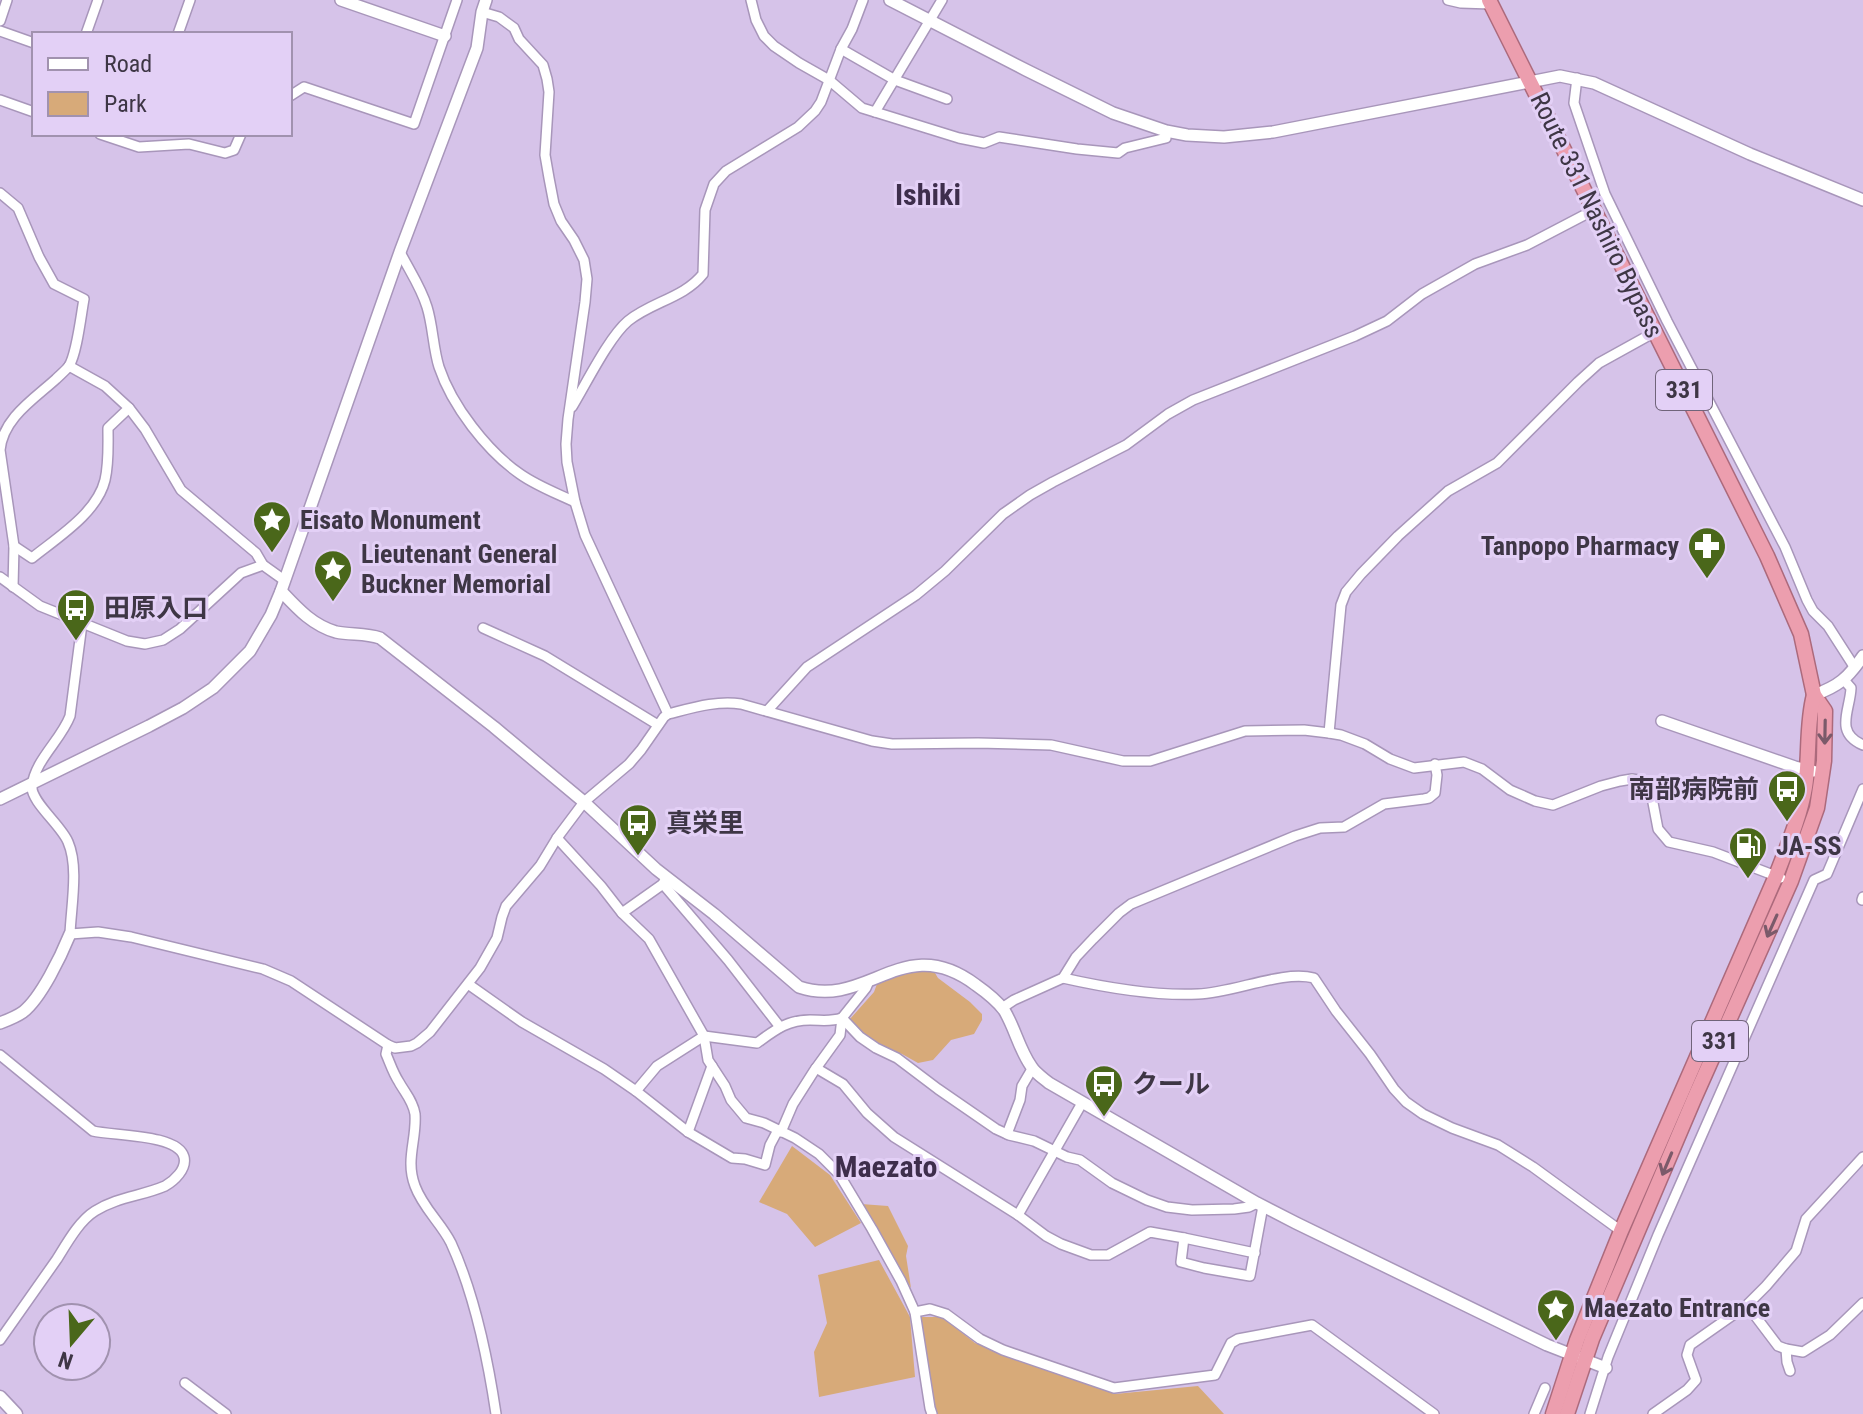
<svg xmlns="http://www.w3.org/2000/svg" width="1863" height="1414" font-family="'Roboto Condensed','Noto Sans JP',sans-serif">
<rect width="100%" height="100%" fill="#d6c3e9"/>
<g fill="#d7aa79">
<polygon points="928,969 935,973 938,978 970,1002 982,1014 982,1020 974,1034 951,1040 933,1060 918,1063 902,1054 878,1046 851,1024 850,1019 874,992 877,984 884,979"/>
<polygon points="792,1146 830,1175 861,1223 815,1247 787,1214 759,1202"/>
<polygon points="861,1204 888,1206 908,1246 906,1256 911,1288"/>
<polygon points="879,1260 910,1317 915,1377 819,1397 814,1352 827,1323 818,1275"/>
<polygon points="920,1317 942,1317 975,1343 1115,1394 1198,1386 1224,1414 935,1414"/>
</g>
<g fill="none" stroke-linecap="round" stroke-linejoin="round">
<g stroke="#a896ba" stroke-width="12">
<g id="minor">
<polyline points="751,0 756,20 764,36 774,46 799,63 829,80 862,108 875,112 959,138 984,143 999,137 1077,149 1118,153 1125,148 1166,138 1166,131"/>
<polyline points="1448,0 1461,3 1491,4"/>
<polyline points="482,12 499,17 514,28 519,39 543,65 547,79 549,92 545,155 549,178 554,204 561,221 574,240 584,260 587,279 585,302 568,419 566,444 567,462 575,502 585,535 668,714"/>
<polyline points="0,21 7,0"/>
<polyline points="0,31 34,43"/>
<polyline points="86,34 98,0"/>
<polyline points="178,34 190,0"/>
<polyline points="841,49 895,80 947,99"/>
<polyline points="1577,78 1574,103 1605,194 1667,321 1785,547 1807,600 1813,611 1828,626 1855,668"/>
<polyline points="290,96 304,87 414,124 457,0"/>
<polyline points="0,100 34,112"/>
<polyline points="875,112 942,0"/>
<polyline points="100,134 139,147 189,144 225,153 234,150 241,134"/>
<path d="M 0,193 L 18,208 L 39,257 L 54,284 L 84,299 C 81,315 77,353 69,366 C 66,370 60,375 56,379 C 34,399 3,418 0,450 L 14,546 L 13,587"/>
<path d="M 400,252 C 409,270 421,287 427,307 C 433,326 433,348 439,367 C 452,406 487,451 520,474 C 537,486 556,493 575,502"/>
<polyline points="69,366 105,386 129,408 145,429 181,490 256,553 263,565 284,580"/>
<path d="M 572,407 C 586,384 609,337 628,321 C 651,302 684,298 703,274 L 705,210 L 714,184 L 726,171 L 798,127 L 815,111 L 821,102 L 841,49 L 852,29 L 863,0"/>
<path d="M 14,546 L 32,558 C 58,537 97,513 105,480 C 109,463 108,446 108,428 L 129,408"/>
<polyline points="0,577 40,606 127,641 145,644 163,640 180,629 241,573 263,565"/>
<path d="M 82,624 L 70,716 C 61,740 35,760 32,786 C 30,801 62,826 68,842 C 79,867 71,907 70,934 L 98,932 L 131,937 L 263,969 L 291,981 L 388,1045 L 395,1048 L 411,1046 L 417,1043 L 430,1032 L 480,968 L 497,938 L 502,917 L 506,906 L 540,866 L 557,838 L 584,802 L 629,764 L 641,750 L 664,717 L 668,714 C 692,708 717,700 741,704 L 872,741 L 892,744 L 978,743 L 1051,745 L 1123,761 L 1150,761 L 1245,731 L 1304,730 L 1329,733 L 1341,735 L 1365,744 L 1390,759 L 1414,768 L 1464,762 L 1482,769 L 1510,790 L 1535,801 L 1553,805 L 1601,786 L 1620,781 L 1632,779 L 1644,781 L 1650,787 L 1658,829 L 1669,842 L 1713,852 L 1781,878"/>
<polyline points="483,628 545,656 658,725"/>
<path d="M 1844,680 L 1851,688 C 1850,711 1834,732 1863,745"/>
<polyline points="767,711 807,667 916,595 945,571 1003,514 1030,495 1053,482 1126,445 1168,414 1193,400 1355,336 1387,321 1422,294 1475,264 1527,245 1594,210"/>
<polyline points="1329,733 1341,605 1346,592 1361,574 1398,536 1448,491 1497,463 1578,382 1599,363 1655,332"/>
<polyline points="557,838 601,886 622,913 649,939 704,1036 708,1060 725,1086 731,1100 746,1118 764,1123 795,1138 819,1154 839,1174 872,1229 901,1281 915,1312 930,1408 932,1414"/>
<polyline points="666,877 663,884 728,960 780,1027"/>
<polyline points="1862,900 1863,897"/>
<polyline points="622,913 663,884"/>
<path d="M 1063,978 C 1103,987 1157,996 1198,994 C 1234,993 1282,970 1314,978 L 1336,1011 L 1370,1054 L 1394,1089 L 1406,1102 L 1423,1114 L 1452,1128 L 1498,1145 L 1533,1167 L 1621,1231"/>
<polyline points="468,984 522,1022 604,1069 636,1091 688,1132 732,1158 745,1159 765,1165 770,1145 778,1130"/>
<polyline points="1002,1008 1014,1000 1063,978 1076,957 1093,939 1119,913 1131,904 1295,836 1320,828 1344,827 1384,804 1424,799 1429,798 1435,793 1437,775 1435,764"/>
<polyline points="842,1018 860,1037 876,1048 897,1058 938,1089 996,1129 1009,1135 1034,1141 1067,1157 1080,1160 1112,1183 1147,1200 1167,1207 1192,1210 1234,1209 1249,1207 1257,1203"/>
<path d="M 388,1045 L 386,1054 C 390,1063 393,1073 399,1082 C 405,1093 413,1101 415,1114 C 417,1139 405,1160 415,1186 C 423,1208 441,1223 451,1243 C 474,1293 488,1360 496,1414"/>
<path d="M 0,1055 L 93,1131 C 114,1136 178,1134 184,1157 C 187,1169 174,1181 165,1186 C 142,1196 117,1197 95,1211 C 79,1221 67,1243 57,1259 C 38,1286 19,1313 0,1340"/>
<polyline points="816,1068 843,1084 867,1113 894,1137 1018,1215 1046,1236 1061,1244 1091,1255 1108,1255 1150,1232 1184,1238 1255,1253"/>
<path d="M 636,1091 L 657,1066 L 704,1036 L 757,1043 C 775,1030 787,1020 810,1020 C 822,1020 830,1022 842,1018"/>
<polyline points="688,1132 712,1066"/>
<polyline points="781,1132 793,1104 814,1071 840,1035 842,1018 866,988 869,981"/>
<polyline points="1007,1134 1020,1100 1022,1086 1032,1069"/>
<polyline points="1018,1215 1082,1103"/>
<polyline points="1184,1238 1181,1262 1204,1268 1250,1276 1263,1206"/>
<polyline points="1747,1305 1778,1346 1786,1349 1803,1352 1830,1335 1863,1303"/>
<polyline points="915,1312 930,1309 946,1314 980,1339 1003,1350 1114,1388 1215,1375 1231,1343 1238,1339 1312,1325 1434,1414"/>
<polyline points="1786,1349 1787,1362 1790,1371"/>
<polyline points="185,1383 226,1414"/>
<polyline points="1534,1414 1545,1388"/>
<polyline points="1590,1414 1608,1357 1658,1235 1814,880 1827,874 1863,789"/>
<polyline points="1653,1414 1687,1390 1696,1380 1687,1355 1690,1345 1747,1305 1766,1286 1796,1251 1806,1219 1863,1157"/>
</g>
</g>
<g stroke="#a896ba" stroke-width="14">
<g id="tertiary">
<polyline points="341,0 445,36"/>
<polyline points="890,0 1026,70 1113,113 1166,131 1187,135 1224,137 1273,132 1560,76 1594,83 1750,154 1863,200"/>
<path d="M 281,591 C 297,608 312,625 336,632 C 351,635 366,633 380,638 L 494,727 L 584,802 L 656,869 L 714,914 L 799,987 C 868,1010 903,930 976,985 C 986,992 997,1001 1004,1010 C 1015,1028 1019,1049 1031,1066 C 1035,1073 1043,1078 1049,1083 L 1257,1203 L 1296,1223 L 1547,1345 L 1606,1368"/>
<path d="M 1814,695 C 1839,686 1848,678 1863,656"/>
<polyline points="1662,721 1795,767 1813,771"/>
<polyline points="0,799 149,726 183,708 213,688 250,651 271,615 281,591 400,252 477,48 482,12 486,0"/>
<path d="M 0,1023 C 8,1020 16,1017 23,1012 C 41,998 61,956 70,934"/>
</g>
</g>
<g stroke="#a896ba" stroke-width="15">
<polyline id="secondary" points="0,1397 16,1414"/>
</g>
<g stroke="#ac6a7c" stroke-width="17">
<g id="trunk">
<polyline points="1489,0 1767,556 1801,634 1814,695 1825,711 1824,761 1817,808 1791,881 1694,1099 1592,1339 1567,1414"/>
<path d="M 1553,1414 L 1577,1340 L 1621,1231 L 1776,876 C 1787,847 1800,817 1805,787 C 1810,756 1806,725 1814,695"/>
</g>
</g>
<use href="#minor" stroke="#fff" stroke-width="9"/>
<use href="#tertiary" stroke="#fff" stroke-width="11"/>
<use href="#secondary" stroke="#fff" stroke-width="12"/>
<use href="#trunk" stroke="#ec9eae" stroke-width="14"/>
</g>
<defs><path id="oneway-shaft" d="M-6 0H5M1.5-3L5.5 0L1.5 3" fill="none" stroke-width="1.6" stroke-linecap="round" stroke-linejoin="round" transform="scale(2)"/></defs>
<g stroke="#7b5a6a">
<use href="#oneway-shaft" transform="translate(1825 732) rotate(91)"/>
<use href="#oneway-shaft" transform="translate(1772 926) rotate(114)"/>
<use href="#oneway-shaft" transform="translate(1667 1164) rotate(113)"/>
</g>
<defs>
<g id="sight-pin" transform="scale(2)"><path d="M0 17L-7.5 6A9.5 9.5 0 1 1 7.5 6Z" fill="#4a671a" stroke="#e3d0f6"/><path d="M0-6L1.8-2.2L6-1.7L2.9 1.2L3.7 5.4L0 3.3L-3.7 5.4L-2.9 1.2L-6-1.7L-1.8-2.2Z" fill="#fff"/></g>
<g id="pharmacy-pin" transform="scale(2)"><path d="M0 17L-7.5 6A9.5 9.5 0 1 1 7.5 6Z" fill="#4a671a" stroke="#e3d0f6"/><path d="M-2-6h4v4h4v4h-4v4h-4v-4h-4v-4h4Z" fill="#fff"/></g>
<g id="bus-pin" transform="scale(2)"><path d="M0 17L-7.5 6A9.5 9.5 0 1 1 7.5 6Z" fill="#4a671a" stroke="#e3d0f6"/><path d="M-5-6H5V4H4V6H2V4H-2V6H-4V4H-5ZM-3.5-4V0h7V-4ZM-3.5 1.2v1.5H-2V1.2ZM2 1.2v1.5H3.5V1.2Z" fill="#fff"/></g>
<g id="fuel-pin" transform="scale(2)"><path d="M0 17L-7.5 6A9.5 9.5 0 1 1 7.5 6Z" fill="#4a671a" stroke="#e3d0f6"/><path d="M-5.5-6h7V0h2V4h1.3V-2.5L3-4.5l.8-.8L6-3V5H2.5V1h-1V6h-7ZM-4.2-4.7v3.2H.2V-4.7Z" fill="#fff"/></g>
</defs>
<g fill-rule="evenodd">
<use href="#sight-pin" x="272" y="520"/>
<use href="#pharmacy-pin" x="1707" y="546"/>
<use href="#sight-pin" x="333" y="569"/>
<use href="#bus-pin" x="76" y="608"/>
<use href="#bus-pin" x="1787" y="789"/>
<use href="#bus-pin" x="638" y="823"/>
<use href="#fuel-pin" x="1748" y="846"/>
<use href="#bus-pin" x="1104" y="1084"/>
<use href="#sight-pin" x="1556" y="1308"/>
</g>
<g text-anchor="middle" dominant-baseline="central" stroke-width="6" stroke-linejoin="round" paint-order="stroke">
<g fill="#e3d0f6" stroke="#70647a" stroke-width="2">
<rect x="1656" y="370" width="56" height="40" rx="6"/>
<rect x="1692" y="1021" width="56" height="40" rx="6"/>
</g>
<g font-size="24" font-weight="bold" fill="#3e3645">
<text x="1684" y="390">331</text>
<text x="1720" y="1041">331</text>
</g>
<g font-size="26" fill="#3e3645" stroke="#e3d0f6">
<text transform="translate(1597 215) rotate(64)">Route 331 Nashiro Bypass</text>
</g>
<g font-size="26" font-weight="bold" fill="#3e3645" stroke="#e3d0f6" text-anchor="start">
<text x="300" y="520">Eisato Monument</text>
<text x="1679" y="546" text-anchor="end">Tanpopo Pharmacy</text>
<text x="361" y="554">Lieutenant General<tspan x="361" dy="30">Buckner Memorial</tspan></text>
<text x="104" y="608">田原入口</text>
<text x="1759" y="789" text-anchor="end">南部病院前</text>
<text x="666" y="823">真栄里</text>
<text x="1776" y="846">JA-SS</text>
<text x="1132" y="1084">クール</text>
<text x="1584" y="1308">Maezato Entrance</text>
</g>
<g font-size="30" font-weight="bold" fill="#3e2e4c" stroke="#e3d0f6">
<text x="928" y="194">Ishiki</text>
<text x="886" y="1166">Maezato</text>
</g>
</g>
<rect x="32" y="32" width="260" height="104" fill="#e3d0f6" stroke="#a192af" stroke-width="2"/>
<rect x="48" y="58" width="40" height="12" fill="#ffffff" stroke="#a192af" stroke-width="2"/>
<text x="104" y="72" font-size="24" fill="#3e3645">Road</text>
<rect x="48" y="92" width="40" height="24" fill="#d7aa79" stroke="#a192af" stroke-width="2"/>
<text x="104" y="112" font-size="24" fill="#3e3645">Park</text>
<g transform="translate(72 1342) rotate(199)"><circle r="38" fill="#e3d0f6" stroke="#a192af" stroke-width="2"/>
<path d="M0-6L14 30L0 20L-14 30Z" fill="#4a671a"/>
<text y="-12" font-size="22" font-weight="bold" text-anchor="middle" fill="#3e3645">N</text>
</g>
</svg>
